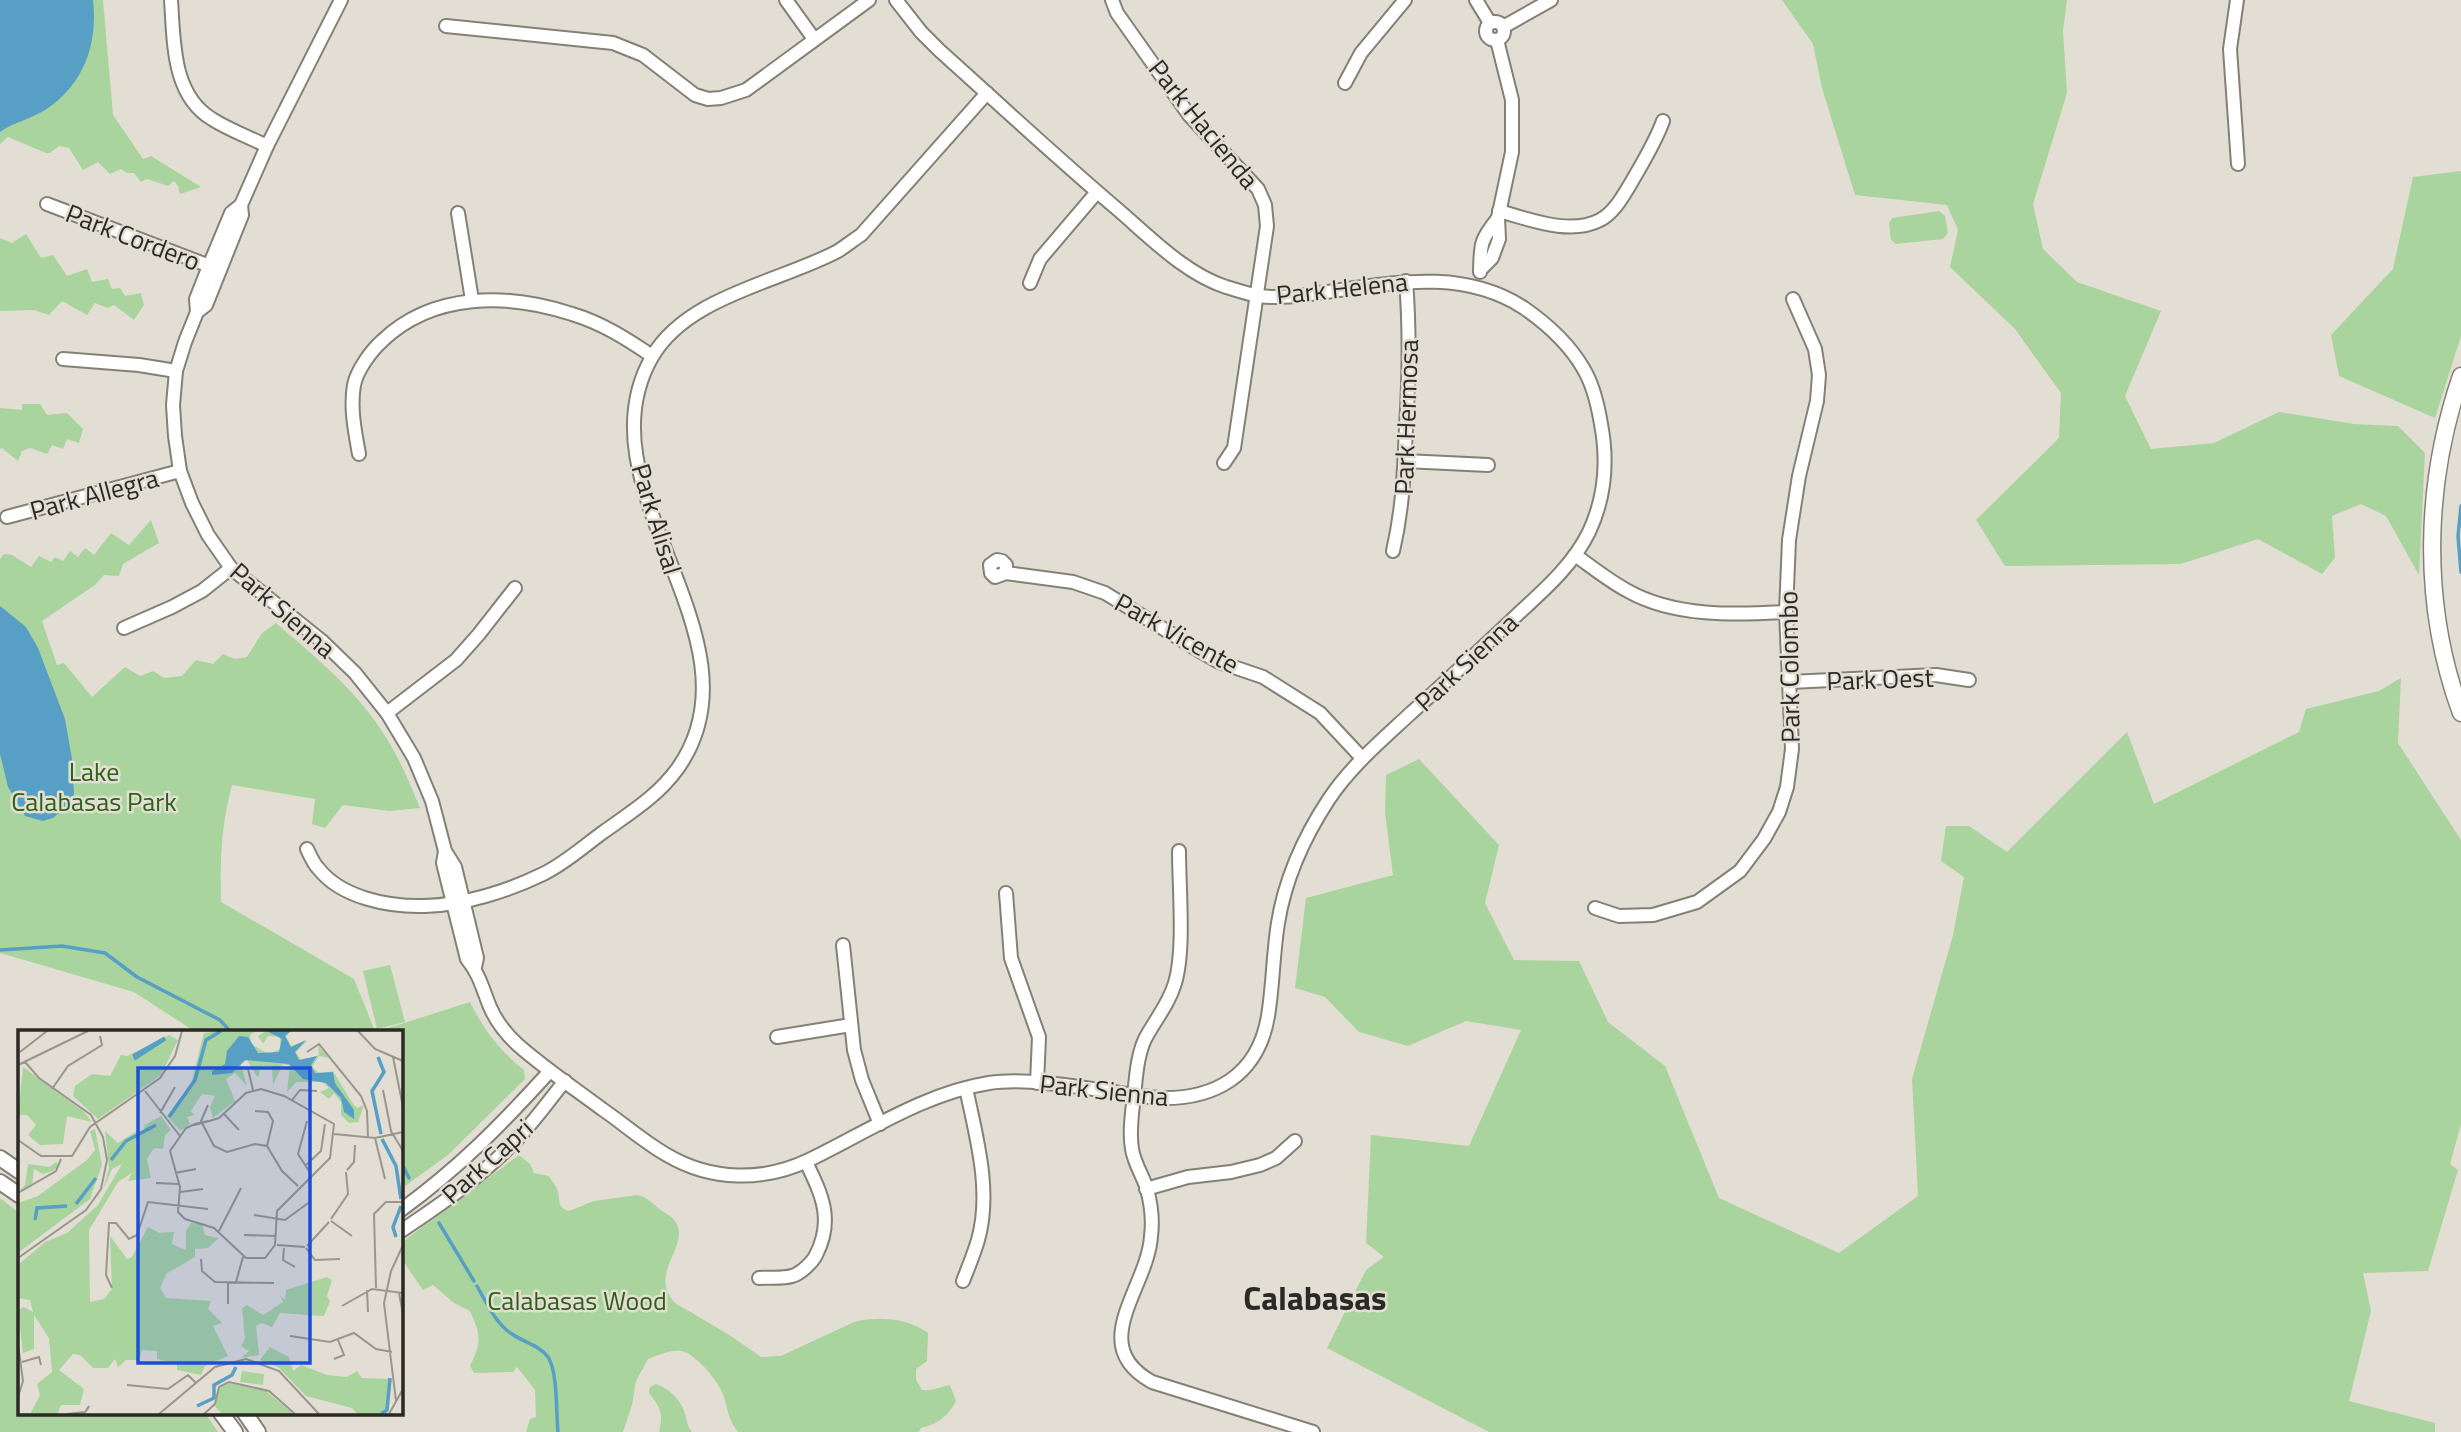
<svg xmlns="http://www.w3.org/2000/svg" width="2461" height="1432" font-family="'Titillium Web',sans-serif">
<rect width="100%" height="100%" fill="#e3ded3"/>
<g fill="#aad49d">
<polygon points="0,0 103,0 113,115 143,159 151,156 201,187 180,194 178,186 174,181 168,186 147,179 141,182 134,173 127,173 121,169 110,174 98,162 83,170 69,148 59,146 50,153 46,153 8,137 0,144"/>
<polygon points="1782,0 2067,0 2063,31 2067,93 2033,204 2043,249 2077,282 2161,311 2125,396 2151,449 2214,443 2279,412 2354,424 2398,426 2425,453 2419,575 2386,516 2361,504 2332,516 2335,558 2322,574 2258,539 2181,564 2005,566 1976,520 2059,438 2061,393 2015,329 1950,267 1958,230 1947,205 1855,195 1822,88 1813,44"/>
<polygon points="2461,171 2461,336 2435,418 2339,376 2331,335 2393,269 2413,177"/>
<polygon points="1939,211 1945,216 1948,233 1943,239 1896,244 1891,240 1889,223 1892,218"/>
<polygon points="26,234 41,258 53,255 67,276 87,269 92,282 108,279 112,289 120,288 125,296 141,293 144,305 134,320 114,305 108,308 95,303 87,315 62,301 49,315 34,310 0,311 0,238 12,243"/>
<polygon points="22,404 40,404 47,415 67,413 83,429 79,443 67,439 63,449 52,445 47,454 30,448 22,451 18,461 2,448 0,449 0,408 22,410"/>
<path d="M 151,520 L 159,543 L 123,564 L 119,576 L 104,575 L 95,585 L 42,621 L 57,665 L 64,663 L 92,697 L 125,667 L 140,676 L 153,671 L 164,678 L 182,676 L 196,660 L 213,664 L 223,654 L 235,659 L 247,657 L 262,633 L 276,623 C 314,656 354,688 382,731 C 398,755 409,781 420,808 L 389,811 L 343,805 L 325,828 L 312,824 L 315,799 L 232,785 C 221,826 220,860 221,902 L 354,979 L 375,1031 L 194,1031 L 134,992 L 0,953 L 0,559 L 4,554 L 12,555 L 31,567 L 39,556 L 51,562 L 55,557 L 63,561 L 70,551 L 78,557 L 85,548 L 94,555 L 111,533 L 129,545 Z"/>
<polygon points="2401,678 2398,743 2461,840 2461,1124 2450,1164 2458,1170 2428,1271 2363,1273 2371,1311 2349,1401 2435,1423 2435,1432 1489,1432 1327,1348 1366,1270 1384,1257 1366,1243 1371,1135 1469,1146 1521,1030 1466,1021 1408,1046 1359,1032 1325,997 1295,988 1306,898 1393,875 1385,813 1386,775 1419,759 1499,845 1485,903 1514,960 1579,961 1608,1022 1665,1066 1719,1198 1839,1253 1918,1196 1912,1079 1953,935 1964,877 1941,861 1946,826 1969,826 2007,852 2127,732 2154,804 2299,732 2306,709 2379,691"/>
<polygon points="390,965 405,1022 377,1029 363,971"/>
<path d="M 470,1002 C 484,1030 500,1051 524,1070 L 525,1079 L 448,1155 L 401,1189 L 401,1031 L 379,1031 Z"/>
<path d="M 519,1155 L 530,1164 L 534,1173 L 549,1176 C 552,1181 557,1187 558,1192 C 561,1202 556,1207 569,1211 L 594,1201 L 637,1195 C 647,1197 653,1204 661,1210 C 665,1213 671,1216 674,1220 C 694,1244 646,1272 675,1303 L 731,1336 L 761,1357 L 781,1356 L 854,1322 C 879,1316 907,1318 928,1333 L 927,1361 L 916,1369 L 916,1380 L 922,1390 C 933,1391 940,1387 950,1385 L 956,1401 C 949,1415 937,1425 921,1428 L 919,1432 L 738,1432 C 729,1421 728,1411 724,1397 C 720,1383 699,1358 685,1352 C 673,1348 659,1355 648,1359 L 636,1381 L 632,1405 L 623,1432 L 526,1432 L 530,1419 L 536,1417 L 535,1390 L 517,1367 L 513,1372 L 474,1373 L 470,1366 C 482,1341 481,1336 470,1311 L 454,1303 L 433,1285 L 423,1290 L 401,1258 L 401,1243 Z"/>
<polygon points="0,1198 19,1213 19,1413 205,1413 218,1432 0,1432"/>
<path d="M 656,1384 C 671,1389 682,1401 686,1417 C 688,1424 687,1426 692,1432 L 659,1432 C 664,1414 660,1407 649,1393 L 650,1387 Z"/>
</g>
<g fill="#579fc5">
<path d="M 0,0 L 93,0 C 98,44 84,85 45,110 C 31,119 14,122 0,132 Z"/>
<polygon points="0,606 26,627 38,648 65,719 72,759 74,794 71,803 53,818 43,821 25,816 8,787 0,754"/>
</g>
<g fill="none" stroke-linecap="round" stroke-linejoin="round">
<g stroke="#579fc5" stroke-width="3.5">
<polyline points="2461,506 2458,536 2461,572"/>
<polyline points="0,950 62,946 105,953 137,977 220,1020 230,1031"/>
<polyline points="401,1162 409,1178"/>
<polyline points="439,1223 474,1281"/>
<path d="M 477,1286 C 486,1302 496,1324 512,1334 C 523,1342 539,1345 548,1357 C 558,1372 556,1414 558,1432"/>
</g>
<g stroke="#858076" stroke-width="16">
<g id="minor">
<path d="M 171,0 C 174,42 172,95 212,119 C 229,130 249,137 267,146"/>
<polyline points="341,0 267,146 241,205 231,213 209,266 196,299 197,312 185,342 176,371 173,405 175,436 180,471 192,503 208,535 231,568 323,642 355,673 387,713 414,758 432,801 445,851 455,867 477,958 475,967"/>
<polyline points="786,0 814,39"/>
<polyline points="1112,0 1117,13 1189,115 1258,189 1265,205 1267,226 1234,448 1224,463"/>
<polyline points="1476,0 1490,23"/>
<polyline points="2237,0 2230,49 2238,164"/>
<circle cx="1495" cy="31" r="9"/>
<polyline points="446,26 613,43 643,55 695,95 708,99 721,98 746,90 869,0"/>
<polyline points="1503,27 1551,0"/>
<polyline points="1345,83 1361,53 1405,0"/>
<polyline points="47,204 220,270"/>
<path d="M 1499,211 C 1529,219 1570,236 1600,220 C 1614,213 1623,196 1631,183 C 1643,162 1655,143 1663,121"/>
<polyline points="458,213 472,300"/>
<polyline points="1481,269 1492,258 1499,239 1498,218 1512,152 1512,100 1497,40"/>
<path d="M 1480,272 C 1481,244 1479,242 1498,218"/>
<polyline points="1030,283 1040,259 1097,192"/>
<polyline points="197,312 206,305 242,215 241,205"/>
<polyline points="63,359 139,365 176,371"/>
<path d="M 359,454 C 355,432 350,408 354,385 C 357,370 371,351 382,341 C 433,292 508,293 572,314 C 602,323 627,339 652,356"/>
<polyline points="1405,461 1488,465"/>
<polyline points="7,517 180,471"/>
<path d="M 1393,551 C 1403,508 1404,471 1406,427 C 1409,379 1410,330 1406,281"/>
<path d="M 1575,555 C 1592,567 1609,581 1628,591 C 1674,617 1735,615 1786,612"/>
<polyline points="1006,573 1006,565 1002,561 997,560 990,565 991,573 995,577 1006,573 1073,582 1105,593 1198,650 1219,662 1263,677 1320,713 1362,758"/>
<polyline points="124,628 172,607 202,591 231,568"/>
<polyline points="1790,682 1936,675 1969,680"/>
<polyline points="387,713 456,660 479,634 515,588"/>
<path d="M 307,849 C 310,855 313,863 318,868 C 341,898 389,907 425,906 C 464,905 508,891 543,874 C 564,864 583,847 602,833 C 630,813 658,796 678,768 C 769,638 576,489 652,357 C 687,296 780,282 838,251 C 846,246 853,240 861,235 L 987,93"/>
<path d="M 445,851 L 443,863 L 467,959 C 479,973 483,990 490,1007 C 496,1021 506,1034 518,1045 C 544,1068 574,1088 602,1109 C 624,1124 644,1142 667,1155 C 711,1181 763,1182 809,1160 C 867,1132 925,1093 989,1083 C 1037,1076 1108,1093 1158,1098 C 1214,1100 1258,1076 1268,1016 C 1273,986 1273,954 1278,923 C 1285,879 1304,837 1329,799 C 1351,766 1382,740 1411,713 C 1447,681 1482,648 1517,615 C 1544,590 1573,565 1589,532 C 1605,498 1608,461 1601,424 C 1598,406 1593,384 1583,368 C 1569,344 1547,324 1524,308 C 1463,268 1393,283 1326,292 C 1304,295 1282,299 1259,296 C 1248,294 1237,290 1226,287 C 1184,273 1150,237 1116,208 C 1056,157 998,103 939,50 L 921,32 L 896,0"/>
<path d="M 1179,851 C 1179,888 1185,950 1175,983 C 1169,1004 1155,1020 1145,1039 C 1137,1056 1136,1078 1134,1096 C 1132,1113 1129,1132 1132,1149 C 1134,1163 1143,1176 1147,1189 C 1151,1204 1153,1221 1151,1236 C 1148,1288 1085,1345 1152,1382 L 1313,1432"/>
<polyline points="1006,893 1011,958 1039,1037 1037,1083"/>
<polyline points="1595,908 1619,916 1653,915 1697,902 1740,871 1764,839 1779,812 1787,787 1792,749 1786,612 1789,540 1799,476 1817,401 1819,375 1815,349 1793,299"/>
<polyline points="843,945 854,1050 862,1080 880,1124"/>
<polyline points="777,1037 851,1025"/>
<polyline points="1146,1189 1188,1177 1231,1172 1260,1165 1276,1158 1295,1141"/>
<path d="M 401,1210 C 460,1167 501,1125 550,1071"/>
<path d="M 401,1231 C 443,1203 486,1173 520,1136 C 536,1119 550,1099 565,1081"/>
<path d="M 759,1278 C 769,1277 782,1279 792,1276 C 800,1274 812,1263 816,1255 C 834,1220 822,1195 806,1162"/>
<path d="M 963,1281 C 968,1268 974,1254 978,1240 C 992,1191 976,1136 966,1088"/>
</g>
</g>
<g stroke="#858076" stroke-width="18">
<g id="tertiary">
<polyline points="0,1158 19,1171"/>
<polyline points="0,1182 19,1195"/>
<polyline points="221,1413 235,1432"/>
<polyline points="245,1413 258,1432"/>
</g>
</g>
<g stroke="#858076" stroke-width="19">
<path id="secondary" d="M 2461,376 C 2424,485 2421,604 2461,713"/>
</g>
<use href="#minor" stroke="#fff" stroke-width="12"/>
<use href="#tertiary" stroke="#fff" stroke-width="14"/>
<use href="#secondary" stroke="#fff" stroke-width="16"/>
</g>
<g text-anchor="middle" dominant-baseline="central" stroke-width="5" stroke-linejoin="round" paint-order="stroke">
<g font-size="26" fill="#2b2925" stroke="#e3ded3">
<text transform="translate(1204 124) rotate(51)">Park Hacienda</text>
<text transform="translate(133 237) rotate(21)">Park Cordero</text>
<text transform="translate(1342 288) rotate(-6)">Park Helena</text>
<text transform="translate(1406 417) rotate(-88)">Park Hermosa</text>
<text transform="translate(94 494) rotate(-15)">Park Allegra</text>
<text transform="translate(657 519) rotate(73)">Park Alisal</text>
<text transform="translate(283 610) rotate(41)">Park Sienna</text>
<text transform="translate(1177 633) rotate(29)">Park Vicente</text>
<text transform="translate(1466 662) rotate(-43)">Park Sienna</text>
<text transform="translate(1789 667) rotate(-91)">Park Colombo</text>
<text transform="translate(1880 679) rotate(-2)">Park Oest</text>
<text transform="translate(1104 1090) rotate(6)">Park Sienna</text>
<text transform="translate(487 1161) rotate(-42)">Park Capri</text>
</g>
<g font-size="26" fill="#2c6216" stroke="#e3ded3">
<text x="94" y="771">Lake<tspan x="94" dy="30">Calabasas Park</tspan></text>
<text x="577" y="1300">Calabasas Wood</text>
</g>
<g font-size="33" font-weight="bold" fill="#2b2925" stroke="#e3ded3">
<text x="1315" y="1298">Calabasas</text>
</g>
</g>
<g transform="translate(18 1030)">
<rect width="385" height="385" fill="#e3ded3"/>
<path d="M 201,1 L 238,1 L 232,5 L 233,14 L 251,24 L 262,19 L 262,7 L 250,6 L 245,14 L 240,6 L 248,1 L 273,1 L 268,6 L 273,16 L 289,11 L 278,22 L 284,32 L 301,25 L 300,16 L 311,28 L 301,26 L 294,37 L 302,44 L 315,41 L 335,74 L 339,78 L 346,75 L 340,92 L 331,93 L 323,85 L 323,72 L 316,63 L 311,69 L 302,62 L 311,58 L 304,52 L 278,52 L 269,62 L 272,36 L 265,34 L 255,55 L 254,36 L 243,36 L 240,48 L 229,30 L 223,34 L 229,56 L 217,43 L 208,49 L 217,71 L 195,88 L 192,77 L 197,66 L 184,64 L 173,81 L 176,85 L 169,87 L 172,94 L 162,101 L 149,86 L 173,54 L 186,3 ZM 151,5 L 160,10 L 143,45 L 80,89 L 55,66 L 57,56 L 74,44 L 92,46 L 103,25 L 109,26 ZM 5,37 L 66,82 L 74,92 L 49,86 L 45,114 L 22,115 L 10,105 L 18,95 L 9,85 L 0,85 ZM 143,86 L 153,100 L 147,105 L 145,119 L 136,118 L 129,129 L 133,148 L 110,151 L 114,143 L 100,152 L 71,200 L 72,272 L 86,269 L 94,259 L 92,206 L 109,229 L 114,227 L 130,197 L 141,203 L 156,202 L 154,214 L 168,220 L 168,201 L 173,193 L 184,194 L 187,205 L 201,208 L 190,218 L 177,219 L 177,227 L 148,244 L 142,258 L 148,268 L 193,271 L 190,279 L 204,293 L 195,296 L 210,326 L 187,336 L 183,345 L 159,340 L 159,334 L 139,329 L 139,321 L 124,320 L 121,330 L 108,330 L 100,337 L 97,329 L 90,338 L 75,338 L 62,325 L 55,324 L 41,340 L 66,359 L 62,375 L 43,375 L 39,384 L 12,384 L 22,365 L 19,354 L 34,342 L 31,308 L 16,285 L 16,319 L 5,323 L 0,280 L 6,277 L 15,282 L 12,270 L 0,268 L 0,235 L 27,212 L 49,203 L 80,175 L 104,134 L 94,139 L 85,160 L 91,138 L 87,101 L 100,113 L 119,101 L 125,102 L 127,95 ZM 77,99 L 84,135 L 72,169 L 0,223 L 0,173 L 20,166 L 69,130 L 77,120 L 72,101 ZM 38,132 L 41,136 L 34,141 L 25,144 L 16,139 L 14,156 L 0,162 L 7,155 L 10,134 L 32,137 ZM 309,247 L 314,250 L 309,266 L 312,271 L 306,286 L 262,283 L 254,297 L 244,293 L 238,296 L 241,325 L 223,328 L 231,321 L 223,316 L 227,309 L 224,278 L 229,275 L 245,285 L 265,272 L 262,265 L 267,270 L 268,260 ZM 252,317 L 271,327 L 275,341 L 283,335 L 309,345 L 329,347 L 339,341 L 344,348 L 374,349 L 369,384 L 339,384 L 334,378 L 288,366 L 260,337 L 242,330 ZM 224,341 L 246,344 L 245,355 L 222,352 ZM 211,353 L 248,361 L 275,384 L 204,384 L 197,376 L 201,359 Z" fill="#aad49d"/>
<path d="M 249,1 L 273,1 L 267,6 L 273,17 L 288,10 L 277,22 L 281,30 L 299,26 L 293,35 L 297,43 L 315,42 L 317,53 L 336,80 L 336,89 L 326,82 L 323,68 L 308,53 L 285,49 L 271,34 L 227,30 L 214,43 L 194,45 L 194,41 L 207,34 L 209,21 L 221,6 L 230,7 L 240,23 L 261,22 L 264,9 Z" fill="#579fc5"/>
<path fill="none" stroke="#579fc5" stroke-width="3.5" d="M 115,26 L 147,8M 360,27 L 366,42 L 354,61 L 363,104M 116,29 L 147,9M 151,87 L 177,50 L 188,10 L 203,1M 364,109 L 378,136 L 383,169M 93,130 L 108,111 L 138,95M 58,174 L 78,148M 17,190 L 19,178 L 49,176M 378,207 L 375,197 L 383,176M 179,376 L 196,368 L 196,355 L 214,345 L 218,337M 363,384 L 369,380 L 372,348"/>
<path fill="none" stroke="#99968d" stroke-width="2" d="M 340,1 L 357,19 L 385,31M 2,22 L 29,1M 289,22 L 301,14 L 343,66 L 349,81 L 350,108M 375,27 L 385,77M 0,35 L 70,1M 230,39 L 235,60M 34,59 L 50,36 L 84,15 L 82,6M 365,60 L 373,101 L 385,121M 127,61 L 162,106M 274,70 L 282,60 L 299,61M 190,75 L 183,91 L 196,116 L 209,122 L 237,114 L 249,116 L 264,141 L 280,156M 237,81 L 250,82 L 255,91 L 249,116M 142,83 L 157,57M 206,84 L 221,100M 289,91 L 280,124 L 293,144M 176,95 L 188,92 L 201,88 L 228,63 L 243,59 L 266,66 L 316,94 L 312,128 L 259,181 L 257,215 L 247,228 L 228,228 L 196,198 L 167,189 L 160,182 L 162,157 L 152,121 L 168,98 L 177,94 L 190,91M 316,104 L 357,108 L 385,102M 357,108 L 367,149M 0,110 L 23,126 L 54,126 L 72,97 L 142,48 L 157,26 L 164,1M 287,136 L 303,121 L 307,94M 329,140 L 336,132 L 337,115M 157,143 L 178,139M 138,153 L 161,154M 162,162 L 185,159M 0,163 L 38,141 L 43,129M 236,185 L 267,190 L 293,171M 313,189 L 330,164 L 328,142M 313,191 L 334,206M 201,201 L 223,158M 226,205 L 258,206M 259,215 L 287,217M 289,216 L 311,192M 266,218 L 265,230 L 277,237M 288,218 L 297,230 L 322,229M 0,228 L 68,180 L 83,159 L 89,130 L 85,107 L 73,85 L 21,48 L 7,32M 183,229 L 184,241 L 197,252 L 256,253M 210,252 L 210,274M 218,252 L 225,227M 94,258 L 88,245 L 91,193 L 98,193 L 111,209 L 119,205 L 130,172 L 190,179M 358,258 L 356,184 L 368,172 L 385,172M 349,260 L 350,282M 381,263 L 385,284M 324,276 L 354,259 L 385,263M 272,306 L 312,312 L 336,303 L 358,319 L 374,322M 0,314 L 5,351 L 0,367M 316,329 L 326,325 L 320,310M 4,332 L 21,327 L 23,335M 109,355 L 150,359 L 170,345 L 178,353M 378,371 L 366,273 L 373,241 L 385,215M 49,384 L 67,382 L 71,376 L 69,380M 141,384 L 197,337 L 228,329 L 261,341 L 301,384M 186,384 L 197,374 L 201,357 L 211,352 L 251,361 L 277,384M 371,384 L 385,359"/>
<path fill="#1d4ed8" fill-opacity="0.15" stroke="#1d4ed8" stroke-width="3.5" d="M 120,38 L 292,38 L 292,333 L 120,333 Z"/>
<rect width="385" height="385" fill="none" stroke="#2b2925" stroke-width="3.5"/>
</g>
</svg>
